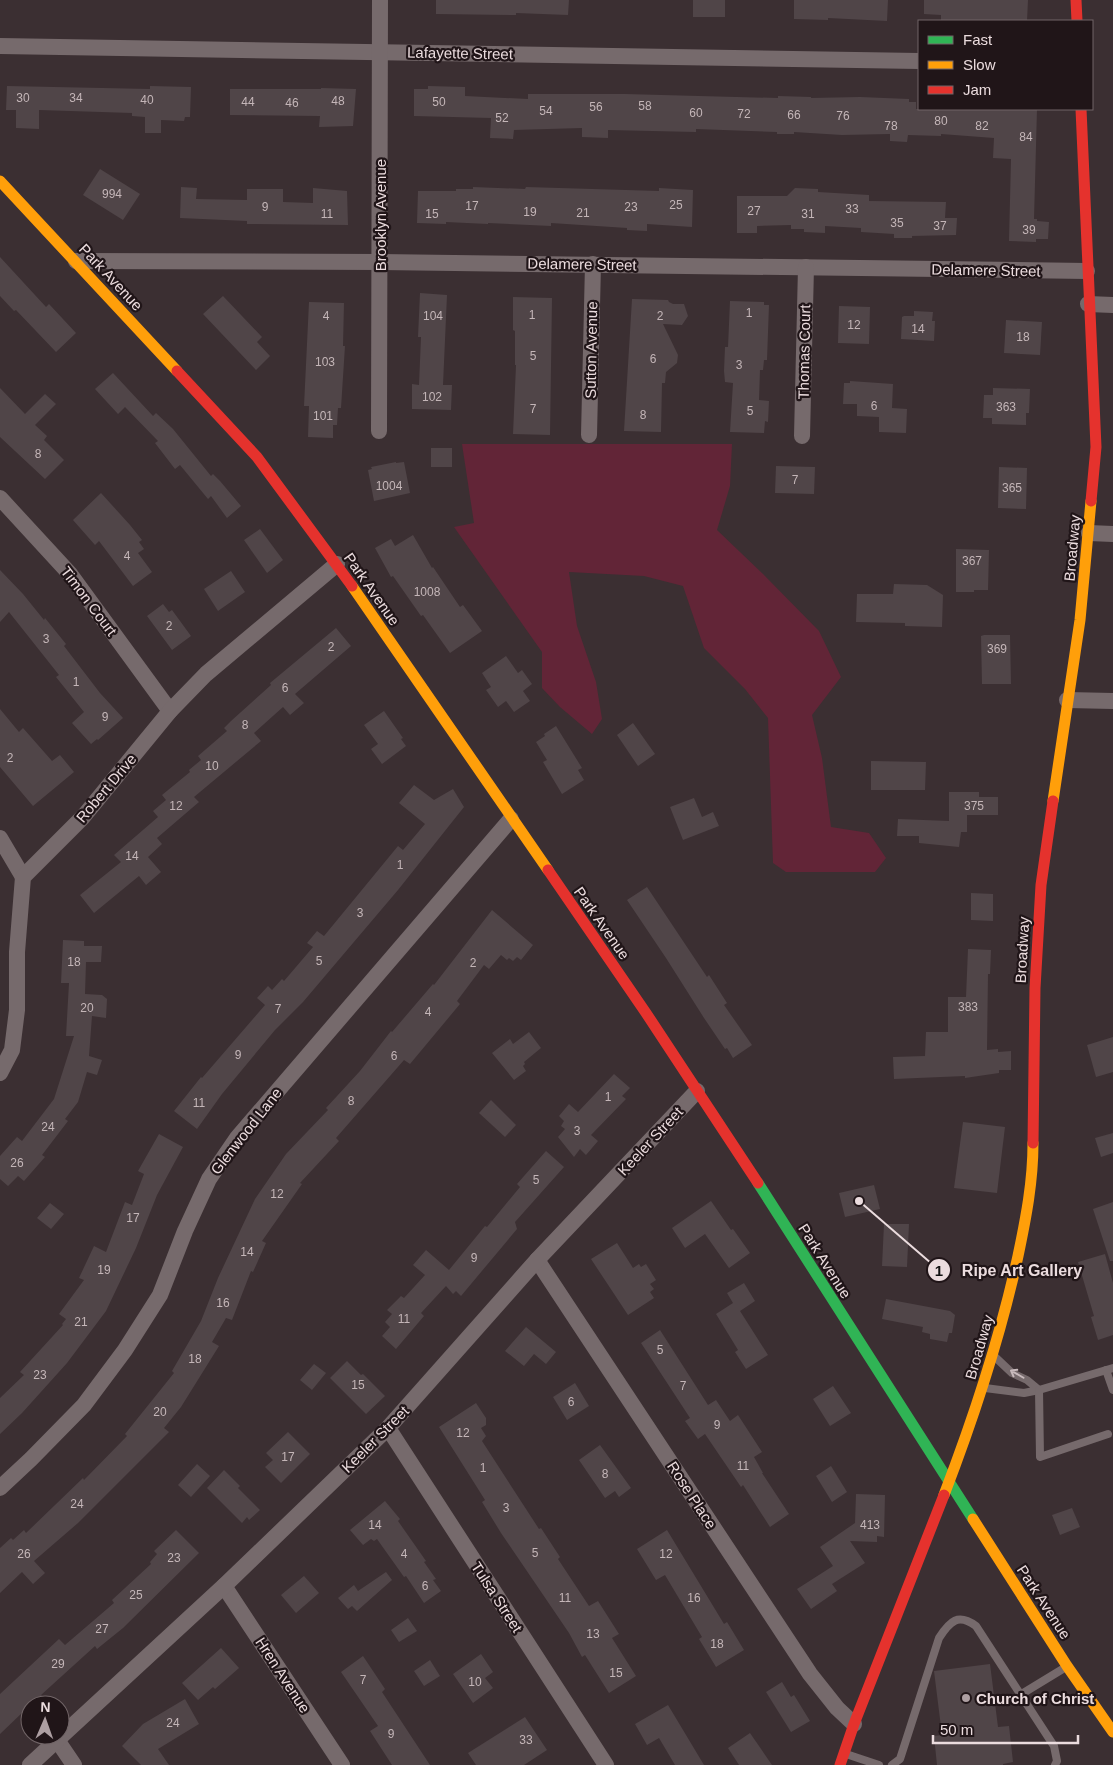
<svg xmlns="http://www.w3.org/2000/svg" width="1113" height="1765" font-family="Helvetica,sans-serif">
<rect width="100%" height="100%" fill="#3b2f32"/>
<polygon fill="#622537" points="462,444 732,444 730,486 717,530 763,574 819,631 841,677 812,715 822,758 831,827 869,833 886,858 875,872 786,872 773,863 768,718 745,689 704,648 683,586 644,576 569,572 577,626 596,682 602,719 592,734 560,707 542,688 542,652 454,527 474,523"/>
<g fill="#504548">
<polygon points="436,0 569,0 568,15 516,13 516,15 436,14"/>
<rect x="693" y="0" width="32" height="17"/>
<polygon points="794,0 888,0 887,21 828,18 828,20 794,19"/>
<polygon points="924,0 1028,0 1027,21 941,20 941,15 924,14"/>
<polygon points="7,86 150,89 150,86 191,87 190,117 185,117 184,121 161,120 161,133 145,133 145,117 132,116 132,113 39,110 39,129 16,128 16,110 6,110"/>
<polygon points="428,86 465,87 465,96 528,99 528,94 625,94 778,98 778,96 811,97 811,98 860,97 909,99 909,102 916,102 916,109 1037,109 1034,219 1037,219 1037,221 1049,222 1048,239 1036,239 1036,242 1009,241 1011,159 993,158 994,138 941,134 941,136 908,135 907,142 890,141 890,134 842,135 794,132 794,134 777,134 777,132 696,129 696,132 608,130 608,138 582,137 582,128 514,130 513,139 490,138 491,118 414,116 414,89 428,89"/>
<polygon points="321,88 356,89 353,126 319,127 320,116 230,115 230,89 321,89"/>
<polygon points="100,169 140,194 123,220 83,195"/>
<polygon points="181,187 197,188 196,199 247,200 247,189 283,189 283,202 313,203 313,188 347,191 348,225 247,224 247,221 180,218"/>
<polygon points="473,187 525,189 526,187 659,191 659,188 693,190 692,227 647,224 647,231 627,230 627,228 551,223 551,226 488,223 488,224 446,222 446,224 417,223 418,191 456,191 456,189 473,189"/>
<polygon points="795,188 818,189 818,192 869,195 869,201 946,202 945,218 957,218 956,235 912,236 912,238 894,238 894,234 861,232 861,228 825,226 825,233 804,232 804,229 791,229 791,225 757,226 757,233 737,233 737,196 787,196"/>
<polygon points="0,257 46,307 49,304 76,333 56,352 16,310 14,311 0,296"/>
<polygon points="420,293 447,295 443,385 452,385 451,410 412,409 412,384 419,385 421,337 418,337"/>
<polygon points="223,296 262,337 257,342 270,356 256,370 203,314"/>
<polygon points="513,297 552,298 550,435 513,434 516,365 515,365 515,331 513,330"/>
<polygon points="632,299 668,300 669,302 673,304 684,304 688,316 682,325 663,324 678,355 677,363 666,372 665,383 662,383 661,432 624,431"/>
<polygon points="730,301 764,302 764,305 769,305 767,360 764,360 763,370 760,370 759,400 769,401 768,422 765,421 764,433 730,432 733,383 725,382 724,371 725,347 728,347"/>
<polygon points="309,302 344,303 343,346 345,346 341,408 338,408 337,425 333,425 333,438 308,437 309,406 304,406"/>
<polygon points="839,306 870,307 869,344 838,343"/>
<polygon points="914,311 933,312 932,321 935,321 934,341 901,339 902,317 904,316 914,316"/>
<polygon points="1006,320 1042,322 1040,355 1004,353"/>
<polygon points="113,373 153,416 156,413 173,429 211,476 213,474 220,481 241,506 227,518 211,496 208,499 180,465 175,469 155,443 158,441 125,407 118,414 95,389"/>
<polygon points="850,381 893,384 892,408 907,409 906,433 879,432 879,417 857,416 857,404 843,404 844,383 850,383"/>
<polygon points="0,388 25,414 45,394 56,404 35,425 47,436 44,440 64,460 45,479 0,437"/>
<polygon points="993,388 1030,389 1029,413 1026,413 1026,425 992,424 992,418 983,418 984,395 993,395"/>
<rect x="431" y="448" width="21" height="19"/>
<polygon points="396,462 396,463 404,462 410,493 374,501 368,470 372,469 371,467"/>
<polygon points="776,466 815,467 814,494 775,493"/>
<polygon points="999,467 1027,468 1026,509 998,508"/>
<polygon points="101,493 130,525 142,540 139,542 144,549 138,553 152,572 133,586 99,541 95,545 73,520"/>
<polygon points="260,529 283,560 267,573 244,540"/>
<polygon points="413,535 432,568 433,567 460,607 463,605 482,631 450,653 423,615 421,616 393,576 391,577 375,548 391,539 395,546"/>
<polygon points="956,549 989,550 988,590 974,590 974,592 956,592"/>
<polygon points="0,570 23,594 44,620 45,618 66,644 64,646 100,693 123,718 98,740 97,739 91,744 72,723 84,712 56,677 59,675 9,612 0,622"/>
<polygon points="231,571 245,592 218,611 204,589"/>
<polygon points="894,584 927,585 943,595 942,627 905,626 905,623 856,622 857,594 893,594"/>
<polygon points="163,604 169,612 172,610 191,636 172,650 147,616"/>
<polygon points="336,628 351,646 295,694 304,703 290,715 283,707 254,733 261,741 194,797 199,802 157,838 162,844 148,857 161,872 146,885 139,876 94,913 80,895 121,862 114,855 158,817 153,811 166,800 162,795 190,772 189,770 201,760 198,756 227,731 224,728 231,721 271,685 270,683"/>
<polygon points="984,635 1010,635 1011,684 982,684 981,636"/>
<polygon points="506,656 518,673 522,670 532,684 523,691 530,701 514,712 506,701 498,707 486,690 491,687 482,673"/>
<polygon points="0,709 19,732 23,728 52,761 60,755 74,772 33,806 0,767"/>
<polygon points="384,711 403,738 401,739 406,746 382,764 371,749 378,744 364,725"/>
<polygon points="633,723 655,754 638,766 617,735"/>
<polygon points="556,726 582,768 578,770 584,780 562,794 543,762 547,760 536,742 545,736 544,734"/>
<polygon points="871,761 926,762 925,790 871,790"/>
<polygon points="414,785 434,800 453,789 464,807 398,890 303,1002 275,1030 222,1094 197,1129 174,1111 201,1077 202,1078 265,1005 257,998 268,986 272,990 282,979 284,981 313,947 307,943 317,931 324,936 398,846 403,850 425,824 399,803"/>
<polygon points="949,792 979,792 979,797 998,797 998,815 967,815 967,832 961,832 959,847 919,843 919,836 897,836 898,819 949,821"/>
<polygon points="694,798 702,817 713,812 719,826 683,840 670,807"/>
<polygon points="647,887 707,977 709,975 727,1003 724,1005 752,1045 733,1058 727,1048 725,1049 704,1018 666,958 627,900"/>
<polygon points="971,893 993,894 993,921 971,920"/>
<polygon points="492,910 533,945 521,960 517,957 513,961 509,958 507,960 501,955 489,969 484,965 457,1001 460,1004 410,1064 404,1060 336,1138 339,1141 300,1183 302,1184 262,1241 266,1243 253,1272 251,1271 232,1320 226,1318 212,1342 219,1346 181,1407 164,1428 169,1432 78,1523 34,1561 45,1573 33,1584 22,1572 0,1593 0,1548 11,1538 13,1540 24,1530 26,1533 83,1478 84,1480 127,1436 125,1434 174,1373 172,1371 201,1321 218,1278 255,1199 286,1154 328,1110 326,1108 360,1071 391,1031 392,1032 433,984 434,985"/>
<polygon points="63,940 84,941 84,946 102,946 101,962 86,962 85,994 102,995 107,999 106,1018 92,1016 89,1056 102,1060 97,1075 87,1072 78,1102 65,1119 68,1121 42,1155 45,1157 24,1181 18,1176 8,1186 0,1179 0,1156 17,1137 22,1141 54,1099 74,1036 66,1036 69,983 61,983"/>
<polygon points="968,949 991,950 990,974 988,974 987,1050 998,1049 998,1052 1011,1051 1011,1070 999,1070 999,1073 965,1078 965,1076 894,1079 893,1057 925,1056 926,1032 948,1032 948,997 966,997"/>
<polygon points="529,1032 541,1048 524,1062 525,1064 523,1066 526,1071 514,1080 492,1053 510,1039 513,1044"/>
<polygon points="1113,1037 1113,1072 1096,1077 1087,1045"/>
<polygon points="614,1074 630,1088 622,1096 626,1099 591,1135 598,1141 586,1155 580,1149 574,1157 558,1137 565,1129 561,1126 564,1121 559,1116 569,1104 578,1112"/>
<polygon points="491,1100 516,1125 505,1137 479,1113"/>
<polygon points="963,1122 1005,1127 997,1193 954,1188"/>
<polygon points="1113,1133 1113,1153 1101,1157 1095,1138"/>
<polygon points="159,1134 183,1147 157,1195 136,1248 106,1311 67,1363 22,1413 0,1434 0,1398 24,1375 20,1372 63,1325 62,1324 66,1319 59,1314 84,1280 79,1278 94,1246 106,1252 125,1202 132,1205 144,1174 138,1171"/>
<polygon points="546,1151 564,1167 515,1222 517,1229 461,1296 456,1291 453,1294 446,1286 421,1313 424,1316 396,1349 382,1336 390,1327 385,1322 392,1314 387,1310 401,1296 404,1298 425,1275 413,1265 426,1250 449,1270 485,1226 487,1227 520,1187 517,1184"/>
<polygon points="874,1185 880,1209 845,1217 839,1193"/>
<polygon points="711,1201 731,1230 733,1229 750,1253 729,1268 705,1234 685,1248 672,1228"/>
<polygon points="1113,1202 1113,1261 1110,1261 1093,1209"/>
<polygon points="50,1203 64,1214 51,1229 37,1218"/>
<polygon points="884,1224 909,1224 907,1267 882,1266"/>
<polygon points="617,1243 633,1268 639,1264 641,1267 646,1264 656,1280 650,1284 654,1289 650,1292 654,1298 628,1315 591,1259"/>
<polygon points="1105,1254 1113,1283 1113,1335 1098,1340 1091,1317 1094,1316 1078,1262"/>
<polygon points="744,1283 755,1301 740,1311 768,1355 746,1369 735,1352 738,1350 716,1314 733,1303 727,1293"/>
<polygon points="886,1299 950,1311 955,1315 952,1333 949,1333 947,1342 930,1339 930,1334 922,1332 923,1327 882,1319"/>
<polygon points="526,1327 556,1352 546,1364 534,1354 524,1366 505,1351"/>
<polygon points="660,1330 708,1405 716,1400 730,1421 738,1415 762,1452 754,1457 763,1473 762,1473 789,1514 770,1527 743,1485 741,1487 705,1434 698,1439 685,1421 690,1418 641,1343"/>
<polygon points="347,1361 361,1375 363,1374 385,1396 366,1414 330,1378"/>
<polygon points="314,1364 326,1373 312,1390 300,1380"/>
<polygon points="575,1383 589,1406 567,1420 553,1397"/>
<polygon points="833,1386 851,1413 830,1426 813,1399"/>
<polygon points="476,1403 486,1418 486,1425 481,1428 486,1436 482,1441 539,1529 541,1528 560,1557 558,1559 589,1606 598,1601 619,1634 612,1638 636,1676 609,1693 585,1655 582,1657 569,1633 501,1533 482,1502 485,1500 439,1427"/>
<polygon points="288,1432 310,1454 281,1483 265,1467 273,1460 266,1453"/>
<polygon points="600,1445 631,1488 619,1497 615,1491 605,1498 579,1460"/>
<polygon points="197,1464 210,1476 191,1497 178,1485"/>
<polygon points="831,1466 847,1492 832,1502 816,1476"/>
<polygon points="224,1470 240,1486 238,1488 260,1510 249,1520 247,1517 242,1523 207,1488"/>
<polygon points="856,1494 885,1495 884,1537 877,1536 877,1542 850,1541 865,1563 832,1584 837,1591 811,1609 797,1589 833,1566 820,1547 855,1523"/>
<polygon points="385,1501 400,1519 398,1521 426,1561 424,1562 436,1579 433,1580 441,1591 424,1603 406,1576 404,1577 377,1539 374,1541 371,1539 363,1545 350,1530"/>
<polygon points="1072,1508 1080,1527 1060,1535 1052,1515"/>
<polygon points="176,1530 199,1553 123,1628 97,1649 95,1646 41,1695 44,1698 36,1705 30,1705 30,1711 27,1714 24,1711 0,1734 0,1694 59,1639 65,1645 114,1603 112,1600 151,1564 150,1562 157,1554 154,1551"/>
<polygon points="667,1530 724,1624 727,1622 744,1650 716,1667 699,1639 702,1637 665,1575 656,1580 637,1549"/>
<polygon points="386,1572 392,1580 357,1611 352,1606 348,1609 338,1598 354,1585 358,1591"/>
<polygon points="304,1576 319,1593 296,1613 281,1595"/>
<polygon points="408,1618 417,1631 399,1642 391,1630"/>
<polygon points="221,1648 239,1668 215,1689 213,1687 198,1700 182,1683"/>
<polygon points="481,1654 493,1672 485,1678 493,1688 473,1703 453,1674"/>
<polygon points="363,1656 385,1689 382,1692 430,1765 392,1765 370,1731 378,1726 341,1672"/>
<polygon points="430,1660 440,1676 424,1686 414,1671"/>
<polygon points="990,1664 998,1727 1009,1726 1013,1762 1003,1764 1003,1765 937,1765 934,1736 942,1735 934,1671"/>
<polygon points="782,1682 791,1697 794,1695 810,1721 791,1732 766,1692"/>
<polygon points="185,1699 199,1724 158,1749 169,1765 141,1765 122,1746 143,1724"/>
<polygon points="668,1705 704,1765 675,1765 659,1738 647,1745 635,1724"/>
<polygon points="525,1717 547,1750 524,1765 476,1765 468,1753"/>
<polygon points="750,1733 772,1765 739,1765 728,1748"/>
</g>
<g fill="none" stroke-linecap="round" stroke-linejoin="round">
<g stroke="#766a6c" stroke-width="8">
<polyline points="1106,1370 1113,1390"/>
<polyline points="985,1388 1024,1393 1039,1390 1027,1380 1012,1373 994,1356"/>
<polyline points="1108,1434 1040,1457 1039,1390 1113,1368"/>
<polyline points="1020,1695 1066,1667"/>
<polyline points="846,1754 879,1765"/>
<path d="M 892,1765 L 900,1759 L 939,1638 C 950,1621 958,1613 976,1626 L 1054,1746 L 1057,1761 L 1055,1765"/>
</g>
<g stroke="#766a6c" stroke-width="16">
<polyline points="0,46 919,61"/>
<polyline points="76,261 380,262 1087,271"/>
<polyline points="1088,304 1113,305"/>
<polyline points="379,431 380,0"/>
<polyline points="589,435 593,264"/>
<polyline points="802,436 806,267"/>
<polyline points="0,498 70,574 170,711"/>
<polyline points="1089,533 1113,534"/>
<polyline points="1067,700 1113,701"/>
<polyline points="0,838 23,877"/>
<polyline points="0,1073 12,1050 17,1010 17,952 23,877 83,817 170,711 206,674 337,564"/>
<polyline points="537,1260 810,1674 837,1708 854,1724"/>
<polyline points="388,1428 606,1765"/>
<polyline points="0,1488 31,1459 84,1405 125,1350 160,1295 185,1231 209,1179 237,1138 511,819"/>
<polyline points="224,1586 342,1765"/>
<polyline points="57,1740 74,1765"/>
<polyline points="30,1765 224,1586 388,1428 537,1260 697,1091"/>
</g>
<polyline stroke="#30b455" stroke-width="11" points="758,1183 973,1519"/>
<g stroke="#ff9f0a" stroke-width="11">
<polyline points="0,181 177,371"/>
<polyline points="352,586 548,870"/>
<polyline points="1053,801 1080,620 1091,501"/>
<path d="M 944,1495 C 974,1417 1000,1338 1018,1256 C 1026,1218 1033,1182 1033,1143"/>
<polyline points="973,1519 1067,1666 1113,1732"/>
</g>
<g stroke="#e5322d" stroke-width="11">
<polyline points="1076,0 1077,21"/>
<polyline points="1081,109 1096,447 1091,501"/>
<polyline points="177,371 257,457 352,586"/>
<polyline points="548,870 646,1013 758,1183"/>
<polyline points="1033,1143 1035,988 1041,885 1053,801"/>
<polyline points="840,1765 854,1724 944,1495"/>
</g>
</g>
<defs><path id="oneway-shaft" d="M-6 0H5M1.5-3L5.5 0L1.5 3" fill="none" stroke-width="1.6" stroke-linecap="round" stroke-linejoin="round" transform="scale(1.25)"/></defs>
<use stroke="#c8babc" href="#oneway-shaft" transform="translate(1017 1374) rotate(-150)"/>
<circle fill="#ad9fa2" stroke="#201518" stroke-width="2" cx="966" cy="1698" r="5"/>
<g text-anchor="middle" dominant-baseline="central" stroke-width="4.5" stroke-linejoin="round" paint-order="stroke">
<g font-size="12" fill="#c4b6b8">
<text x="23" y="98">30</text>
<text x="76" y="98">34</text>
<text x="147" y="100">40</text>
<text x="338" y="101">48</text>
<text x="248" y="102">44</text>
<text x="439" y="102">50</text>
<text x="292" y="103">46</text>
<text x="645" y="106">58</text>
<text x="596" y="107">56</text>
<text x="546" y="111">54</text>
<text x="696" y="113">60</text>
<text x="744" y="114">72</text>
<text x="794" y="115">66</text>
<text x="843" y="116">76</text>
<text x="502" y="118">52</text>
<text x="941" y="121">80</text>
<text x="891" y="126">78</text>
<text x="982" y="126">82</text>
<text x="1026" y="137">84</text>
<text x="112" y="194">994</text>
<text x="676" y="205">25</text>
<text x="472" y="206">17</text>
<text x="265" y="207">9</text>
<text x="631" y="207">23</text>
<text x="852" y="209">33</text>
<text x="754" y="211">27</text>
<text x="530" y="212">19</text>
<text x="583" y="213">21</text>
<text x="327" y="214">11</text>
<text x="432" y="214">15</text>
<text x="808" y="214">31</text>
<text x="897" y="223">35</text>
<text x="940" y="226">37</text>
<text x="1029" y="230">39</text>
<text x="749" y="313">1</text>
<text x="532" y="315">1</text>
<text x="326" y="316">4</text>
<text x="433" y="316">104</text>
<text x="660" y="316">2</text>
<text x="854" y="325">12</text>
<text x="918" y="329">14</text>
<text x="1023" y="337">18</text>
<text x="533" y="356">5</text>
<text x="653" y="359">6</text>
<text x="325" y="362">103</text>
<text x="739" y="365">3</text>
<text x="432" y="397">102</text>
<text x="874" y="406">6</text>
<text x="1006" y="407">363</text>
<text x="533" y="409">7</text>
<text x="750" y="411">5</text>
<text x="643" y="415">8</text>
<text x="323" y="416">101</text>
<text x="38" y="454">8</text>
<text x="795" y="480">7</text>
<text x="389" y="486">1004</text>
<text x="1012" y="488">365</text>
<text x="127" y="556">4</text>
<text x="972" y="561">367</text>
<text x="427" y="592">1008</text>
<text x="169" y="626">2</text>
<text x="46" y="639">3</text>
<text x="331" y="647">2</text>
<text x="997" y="649">369</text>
<text x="76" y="682">1</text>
<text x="285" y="688">6</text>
<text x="105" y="717">9</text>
<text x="245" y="725">8</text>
<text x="10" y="758">2</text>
<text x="212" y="766">10</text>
<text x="176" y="806">12</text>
<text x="974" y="806">375</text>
<text x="132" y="856">14</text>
<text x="400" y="865">1</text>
<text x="360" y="913">3</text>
<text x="319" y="961">5</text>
<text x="74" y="962">18</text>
<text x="473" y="963">2</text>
<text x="968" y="1007">383</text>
<text x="87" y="1008">20</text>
<text x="278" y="1009">7</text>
<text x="428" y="1012">4</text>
<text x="238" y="1055">9</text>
<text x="394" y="1056">6</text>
<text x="608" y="1097">1</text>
<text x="351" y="1101">8</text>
<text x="199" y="1103">11</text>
<text x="48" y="1127">24</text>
<text x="577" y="1131">3</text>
<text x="17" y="1163">26</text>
<text x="536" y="1180">5</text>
<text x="277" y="1194">12</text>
<text x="133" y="1218">17</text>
<text x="247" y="1252">14</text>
<text x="474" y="1258">9</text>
<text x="104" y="1270">19</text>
<text x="223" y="1303">16</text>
<text x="404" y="1319">11</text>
<text x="81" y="1322">21</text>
<text x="660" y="1350">5</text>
<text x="195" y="1359">18</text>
<text x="40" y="1375">23</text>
<text x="358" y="1385">15</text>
<text x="683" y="1386">7</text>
<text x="571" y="1402">6</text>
<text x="160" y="1412">20</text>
<text x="717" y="1425">9</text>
<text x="463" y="1433">12</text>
<text x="288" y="1457">17</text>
<text x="743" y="1466">11</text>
<text x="483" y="1468">1</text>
<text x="605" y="1474">8</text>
<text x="77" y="1504">24</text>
<text x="506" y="1508">3</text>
<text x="375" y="1525">14</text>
<text x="870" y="1525">413</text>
<text x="535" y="1553">5</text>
<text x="24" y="1554">26</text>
<text x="404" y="1554">4</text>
<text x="666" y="1554">12</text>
<text x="174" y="1558">23</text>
<text x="425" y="1586">6</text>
<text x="136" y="1595">25</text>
<text x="565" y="1598">11</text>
<text x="694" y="1598">16</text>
<text x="102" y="1629">27</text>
<text x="593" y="1634">13</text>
<text x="717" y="1644">18</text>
<text x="58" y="1664">29</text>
<text x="616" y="1673">15</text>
<text x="363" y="1680">7</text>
<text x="475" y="1682">10</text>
<text x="173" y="1723">24</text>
<text x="391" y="1734">9</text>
<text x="526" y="1740">33</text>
</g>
<g font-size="15" fill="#ebdcde" stroke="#201518">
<text transform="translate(460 53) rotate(1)">Lafayette Street</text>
<text transform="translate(380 215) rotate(-90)">Brooklyn Avenue</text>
<text transform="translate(582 264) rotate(1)">Delamere Street</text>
<text transform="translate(986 270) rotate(1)">Delamere Street</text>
<text transform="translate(111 277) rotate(47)">Park Avenue</text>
<text transform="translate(591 350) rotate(-89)">Sutton Avenue</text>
<text transform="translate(804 352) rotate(-89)">Thomas Court</text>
<text transform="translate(1072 548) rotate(-85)">Broadway</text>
<text transform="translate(372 589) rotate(55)">Park Avenue</text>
<text transform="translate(89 601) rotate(53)">Timon Court</text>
<text transform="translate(106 788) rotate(-50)">Robert Drive</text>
<text transform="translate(602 923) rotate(55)">Park Avenue</text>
<text transform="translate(1022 950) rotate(-87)">Broadway</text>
<text transform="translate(246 1131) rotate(-52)">Glenwood Lane</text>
<text transform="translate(650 1141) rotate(-47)">Keeler Street</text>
<text transform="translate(825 1261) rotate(58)">Park Avenue</text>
<text transform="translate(979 1347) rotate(-74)">Broadway</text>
<text transform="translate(375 1439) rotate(-45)">Keeler Street</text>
<text transform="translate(692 1495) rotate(57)">Rose Place</text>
<text transform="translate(497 1597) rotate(57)">Tulsa Street</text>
<text transform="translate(1044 1602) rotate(57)">Park Avenue</text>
<text transform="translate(283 1675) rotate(57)">Hren Avenue</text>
</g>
<g font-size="15" font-weight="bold" fill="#ebdcde" stroke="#201518" text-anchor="start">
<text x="976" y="1698">Church of Christ</text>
</g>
</g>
<path fill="none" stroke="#ebdcde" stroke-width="2" d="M859 1201L939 1270"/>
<g fill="#ebdcde" stroke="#201518" stroke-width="2">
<circle cx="859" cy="1201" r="5"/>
<circle cx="939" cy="1270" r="12"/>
</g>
<g font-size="15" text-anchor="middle" font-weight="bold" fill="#111">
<text x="939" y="1276">1</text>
</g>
<g font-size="16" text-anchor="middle" font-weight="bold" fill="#ebdcde" stroke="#201518" stroke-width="4.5" stroke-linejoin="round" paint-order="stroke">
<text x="1022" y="1276">Ripe Art Gallery</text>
</g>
<rect x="918" y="20" width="175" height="90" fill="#201518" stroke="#716567"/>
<rect x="928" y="36" width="25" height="8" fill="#30b455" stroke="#716567"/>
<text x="963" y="45" font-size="15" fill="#ebdcde">Fast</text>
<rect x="928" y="61" width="25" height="8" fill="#ff9f0a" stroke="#716567"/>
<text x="963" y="70" font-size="15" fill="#ebdcde">Slow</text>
<rect x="928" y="86" width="25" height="8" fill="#e5322d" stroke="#716567"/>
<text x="963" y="95" font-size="15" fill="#ebdcde">Jam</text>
<g transform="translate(45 1720) rotate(2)"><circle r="24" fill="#201518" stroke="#716567"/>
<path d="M0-4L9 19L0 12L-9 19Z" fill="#ad9fa2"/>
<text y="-8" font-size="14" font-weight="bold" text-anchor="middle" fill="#ebdcde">N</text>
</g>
<path d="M933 1735v8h145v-8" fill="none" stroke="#ebdcde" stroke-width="2.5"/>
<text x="940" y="1735" font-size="15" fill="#ebdcde" stroke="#201518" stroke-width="4" paint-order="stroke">50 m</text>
</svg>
